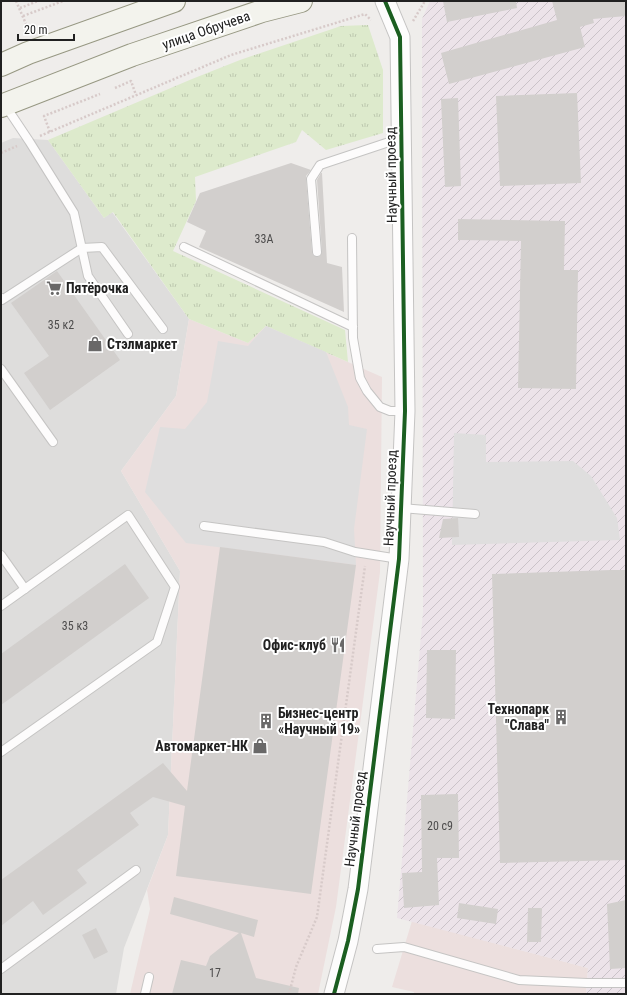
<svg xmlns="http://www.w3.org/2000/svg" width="627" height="995" font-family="'Roboto Condensed',sans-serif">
<defs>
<pattern id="industrial-furrows" width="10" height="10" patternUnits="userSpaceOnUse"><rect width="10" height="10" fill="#ece3e9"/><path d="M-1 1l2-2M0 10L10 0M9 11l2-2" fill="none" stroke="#cac2c8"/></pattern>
<pattern id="grass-tufts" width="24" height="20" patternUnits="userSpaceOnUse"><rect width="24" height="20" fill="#ddeacc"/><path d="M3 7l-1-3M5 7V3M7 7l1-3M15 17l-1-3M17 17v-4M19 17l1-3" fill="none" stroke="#bdc8af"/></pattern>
</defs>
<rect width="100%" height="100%" fill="#efedeb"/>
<polygon fill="#dedddc" points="13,138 48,140 104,218 112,212 189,319 176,396 121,471 180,571 168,835 124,948 116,994 1,994 1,143"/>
<g fill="#ecdfde">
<polygon points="189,319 248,343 266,326 382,377 380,572 336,907 318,994 130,994 150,909 147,890 168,835 180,571 121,471 176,396"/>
<polygon points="412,921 588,968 586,994 414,994 414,992 392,987"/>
</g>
<polygon fill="url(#industrial-furrows)" points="430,1 626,1 626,994 586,994 588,968 397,918 423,612 422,19"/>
<polygon fill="url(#grass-tufts)" points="368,25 383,70 383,133 326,150 302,130 296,142 195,177 196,201 173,251 345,330 348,362 266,326 248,343 189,319 113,212 104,218 48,140 192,79 240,60 341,26"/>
<g fill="#dfdede">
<polygon points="266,326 326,352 348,407 349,425 367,429 354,529 356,565 186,543 145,492 160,427 185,429 207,402 218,341 248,346"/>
<polygon points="454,433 486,435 486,462 573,461 591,476 617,518 620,540 452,545"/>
</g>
<g fill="#d2cfcd">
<polygon points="443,1 516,1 517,8 447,22"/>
<polygon points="552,1 626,1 626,16 593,19 594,23 580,27 585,47 449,84 441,53 557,20"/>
<polygon points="577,93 581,183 500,186 496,96"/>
<polygon points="458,98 461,186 445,187 441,99"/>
<polygon points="291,163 311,170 306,176 306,179 312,252 313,255 317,257 320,256 322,252 317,180 321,173 322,173 327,263 342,267 344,312 199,247 206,231 187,222 200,193"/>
<polygon points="458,219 565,221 564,270 578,270 576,389 518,388 521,241 458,240"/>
<polygon points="57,271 120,360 50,410 24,373 49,356 11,303"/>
<polygon points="458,518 459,537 439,538 443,519"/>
<polygon points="220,547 356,565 311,894 176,876 185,806 153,797 130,813 139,825 77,870 87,883 43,915 33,901 1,926 1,880 163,763 187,791"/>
<polygon points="125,564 149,598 1,705 1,654"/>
<polygon points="611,570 626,570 626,860 500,863 492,574"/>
<polygon points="427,650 456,650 455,719 426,718"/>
<polygon points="458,794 459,858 437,858 439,905 404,908 402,873 422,872 421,795"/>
<polygon points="174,897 258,920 254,937 241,933 256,978 299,988 298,994 172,994 181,960 206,966 210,956 239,933 170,914"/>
<polygon points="626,900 626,968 610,969 607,904"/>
<polygon points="459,903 498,909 496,924 457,918"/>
<polygon points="528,908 542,908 541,942 527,942"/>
<polygon points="96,928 108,952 94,959 82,935"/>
</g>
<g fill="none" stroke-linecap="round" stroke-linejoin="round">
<g stroke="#c5c4c3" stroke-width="10">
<g id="service">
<polyline points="5,105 29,141 74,213 88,276 128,334"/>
<polyline points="352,238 353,338 360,378 367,391 380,407 390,411 405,411"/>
<polyline points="184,247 353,327"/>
<polyline points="317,252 311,179 320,165 401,138"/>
<polyline points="1,298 2,300 82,248 102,247 163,329"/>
<polyline points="1,369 53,442"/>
<polyline points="401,508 475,514"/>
<polyline points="204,526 324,542 355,552 399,559"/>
<polyline points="1,555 25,589"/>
<polyline points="1,606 128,515 175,587 157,642 1,752"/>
<polyline points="377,949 404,947 519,980 587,983 626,983"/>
<polyline points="1,969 136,870"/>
<polyline points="145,994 149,977"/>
</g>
</g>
<g stroke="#c5c4c3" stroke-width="21">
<polyline id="tertiary" points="334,994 348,941 358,889 399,559 405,411 400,37 385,1"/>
</g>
<g stroke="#979883" stroke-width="24">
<g id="secondary">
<polyline points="1,65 28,53 174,1"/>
<polyline points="1,106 132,55 262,11 301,1"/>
</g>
</g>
<g stroke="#d7cac9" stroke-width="2.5" stroke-dasharray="2 2" stroke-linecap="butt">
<polyline points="16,1 26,24"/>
<polyline points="20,8 38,1"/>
<polyline points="23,16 63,1"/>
<polyline points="413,21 425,1"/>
<polyline points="115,88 131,81 136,95"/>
<polyline points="50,132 44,116 100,94"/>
<polyline points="40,136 231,55 365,14 371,20"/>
<polyline points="1,153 17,146"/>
<polyline points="289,994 296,967 317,917 365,566"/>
</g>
<use href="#service" stroke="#fdfcfc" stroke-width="8"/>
<use href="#tertiary" stroke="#fdfcfc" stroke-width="19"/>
<use href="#secondary" stroke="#f3f3ed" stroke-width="22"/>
<g stroke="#fff" stroke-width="6">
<polyline id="cycleway" points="334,994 348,941 358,889 399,559 405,411 400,37 385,1"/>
</g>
<use href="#cycleway" stroke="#1b5e20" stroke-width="4"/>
</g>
<defs>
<g id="supermarket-bare" transform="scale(1.2)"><path d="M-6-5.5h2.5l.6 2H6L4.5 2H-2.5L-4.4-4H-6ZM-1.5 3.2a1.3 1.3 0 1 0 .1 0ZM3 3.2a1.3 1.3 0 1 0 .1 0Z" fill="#696868" stroke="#fff" stroke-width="2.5" paint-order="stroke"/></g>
<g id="shop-bare" transform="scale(1.2)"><path d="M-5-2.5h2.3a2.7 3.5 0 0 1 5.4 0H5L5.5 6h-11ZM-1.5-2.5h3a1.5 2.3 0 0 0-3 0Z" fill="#696868" stroke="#fff" stroke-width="2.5" paint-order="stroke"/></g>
<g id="restaurant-bare" transform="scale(1.2)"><path d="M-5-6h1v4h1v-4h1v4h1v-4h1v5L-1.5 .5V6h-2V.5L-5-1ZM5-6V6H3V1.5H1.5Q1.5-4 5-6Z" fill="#696868" stroke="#fff" stroke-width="2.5" paint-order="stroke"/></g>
<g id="building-bare" transform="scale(1.2)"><path d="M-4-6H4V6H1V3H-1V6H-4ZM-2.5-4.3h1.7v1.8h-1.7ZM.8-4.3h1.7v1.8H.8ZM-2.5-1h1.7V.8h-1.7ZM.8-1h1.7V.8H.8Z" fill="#696868" stroke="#fff" stroke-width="2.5" paint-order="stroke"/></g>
</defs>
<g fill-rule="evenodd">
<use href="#supermarket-bare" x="54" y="288"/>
<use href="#shop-bare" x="95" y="344"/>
<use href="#restaurant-bare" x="338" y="645"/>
<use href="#building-bare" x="561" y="717"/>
<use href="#building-bare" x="266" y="721"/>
<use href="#shop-bare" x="260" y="746"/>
</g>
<g text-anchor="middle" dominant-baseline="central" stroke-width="4" stroke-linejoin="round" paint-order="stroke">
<g font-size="12" fill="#4d4c4c">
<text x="264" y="239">33А</text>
<text x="61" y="325">35 к2</text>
<text x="75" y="626">35 к3</text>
<text x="440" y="826">20 с9</text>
<text x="215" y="973">17</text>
</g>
<g font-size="14" fill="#212121" stroke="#fff">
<text transform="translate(206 30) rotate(-19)">улица Обручева</text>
<text transform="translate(391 175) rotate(-91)">Научный проезд</text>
<text transform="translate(390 498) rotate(-88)">Научный проезд</text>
<text transform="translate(355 819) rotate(-83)">Научный проезд</text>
</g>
<g font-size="14" font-weight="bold" fill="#212121" stroke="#fff" text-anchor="start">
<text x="66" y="288">Пятёрочка</text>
<text x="107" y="344">Стэлмаркет</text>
<text x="326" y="645" text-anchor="end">Офис-клуб</text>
<text x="549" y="709" text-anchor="end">Технопарк<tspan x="549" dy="16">"Слава"</tspan></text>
<text x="278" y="713">Бизнес-центр<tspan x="278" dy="16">«Научный 19»</tspan></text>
<text x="248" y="746" text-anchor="end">Автомаркет-НК</text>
</g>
</g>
<rect width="627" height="995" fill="none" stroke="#212121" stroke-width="4"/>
<path d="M18 34v6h56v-6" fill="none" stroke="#212121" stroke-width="2"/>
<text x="24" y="34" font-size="12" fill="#212121" stroke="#ffffff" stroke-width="3" paint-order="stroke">20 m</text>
</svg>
